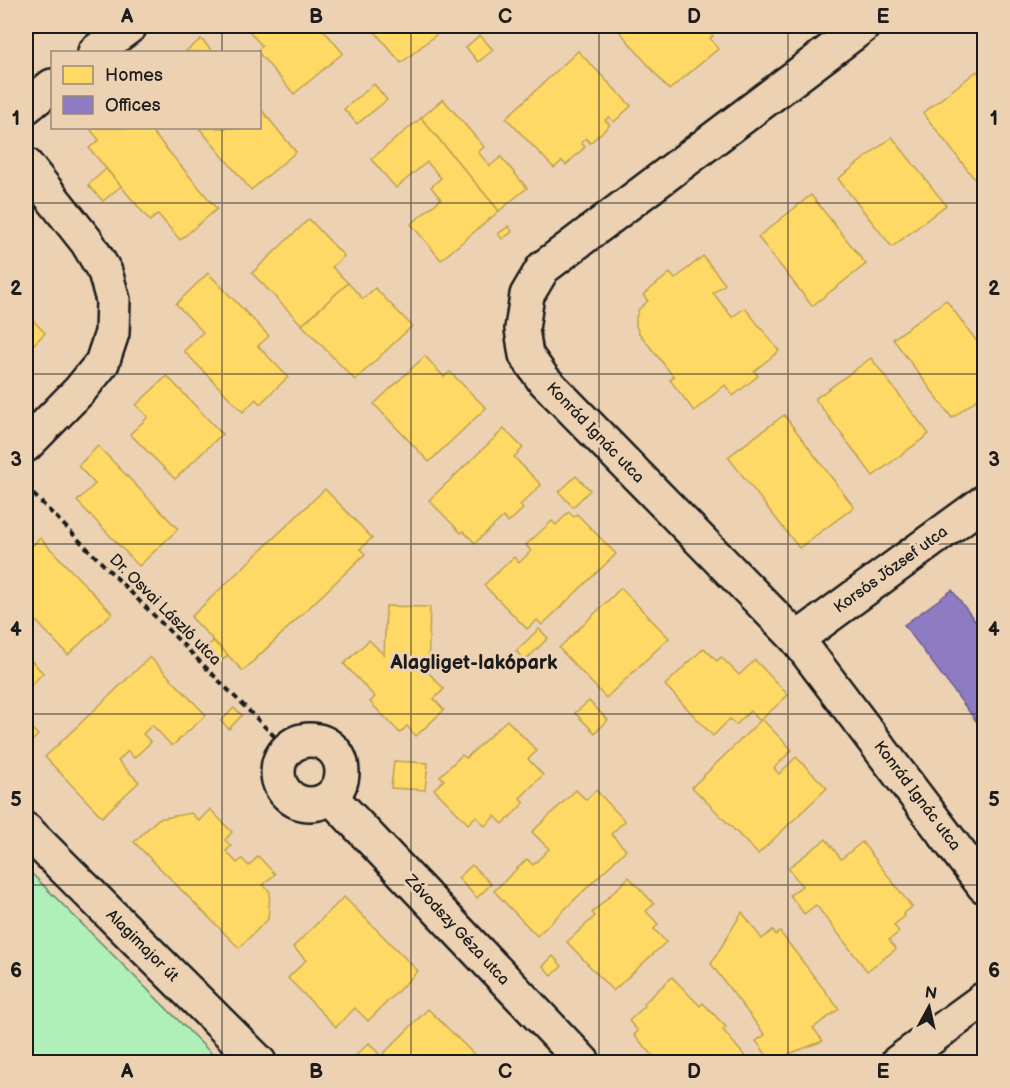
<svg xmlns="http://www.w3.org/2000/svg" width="1010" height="1088" font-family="'Balsamiq Sans',sans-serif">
<rect width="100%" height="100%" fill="#ecd2b3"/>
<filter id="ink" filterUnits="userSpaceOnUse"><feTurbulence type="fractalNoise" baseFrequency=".0167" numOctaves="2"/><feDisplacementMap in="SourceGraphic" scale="12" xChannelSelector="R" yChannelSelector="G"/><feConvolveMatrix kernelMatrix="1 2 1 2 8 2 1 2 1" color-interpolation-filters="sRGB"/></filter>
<g filter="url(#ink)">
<polygon fill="#aff0b9" stroke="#66866a" stroke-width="1.5" points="26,868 220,1062 26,1062"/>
<g fill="#ffd966" stroke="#bba050" stroke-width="1.5">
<polygon points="26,26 41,26 26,38"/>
<polygon points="256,26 320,26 343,53 294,94 257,51 262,46 249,31"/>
<polygon points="370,26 447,26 401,63"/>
<polygon points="615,26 704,26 713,36 710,38 718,49 669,90"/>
<polygon points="480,35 493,50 478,62 466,47"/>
<polygon points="201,39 213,52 185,52"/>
<polygon points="578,51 631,106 614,122 609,117 605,120 610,125 590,143 586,138 581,143 585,147 566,165 562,161 554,168 506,118"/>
<polygon points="977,71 984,81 984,176 977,182 923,113"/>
<polygon points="374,84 387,100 357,124 344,109"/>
<polygon points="443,99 484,147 478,152 490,166 501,157 527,188 499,211 421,118"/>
<polygon points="260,108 296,152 251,190 199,128 260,128"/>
<polygon points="421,118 499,211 441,260 411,224 441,199 431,187 441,178 427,162 396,188 371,159"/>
<polygon points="94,128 149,128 217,209 180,240 158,214 150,221 89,148 99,140 91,130"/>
<polygon points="892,137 946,205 892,247 838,179"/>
<polygon points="106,169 121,186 103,201 88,185"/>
<polygon points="811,195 866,264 812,306 758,237"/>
<polygon points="309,219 344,256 332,267 348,283 302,325 252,273"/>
<polygon points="509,226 512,232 502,239 498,234"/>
<polygon points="703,256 725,284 713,293 732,317 745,308 779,351 754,371 758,376 733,396 725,385 694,411 670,380 674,377 639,333 636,326 636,317 639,309 648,301 643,295 670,273 675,279"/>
<polygon points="208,273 269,336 258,346 288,377 260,404 256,399 243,412 184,351 203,332 176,304"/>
<polygon points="348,283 363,299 375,288 412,326 355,380 302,325"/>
<polygon points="946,300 984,351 984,394 952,418 893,339"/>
<polygon points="26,313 45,333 26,352"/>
<polygon points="425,356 444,377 450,372 486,408 429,462 374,404"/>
<polygon points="871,358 929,434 873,476 815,399"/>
<polygon points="167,376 222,434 175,479 130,434 148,417 136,405"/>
<polygon points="784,415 854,507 799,548 728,457"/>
<polygon points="504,429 523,448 514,457 541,485 520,505 523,509 508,523 503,517 475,543 463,531 461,533 429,500"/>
<polygon points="98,446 178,529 139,566 77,501 95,484 78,466"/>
<polygon points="576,476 590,490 573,507 559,492"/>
<polygon points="325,489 372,538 360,549 365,554 243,671 191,617"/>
<polygon points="569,512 574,517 577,514 616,554 542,625 537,620 527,629 484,585 514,557 519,563 531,551 526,545 552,521 556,525"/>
<polygon points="40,538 112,613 68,655 26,610 26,552"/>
<polygon points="984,562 984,578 977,567"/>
<polygon points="621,588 669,638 606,698 559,648"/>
<polygon points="386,606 430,607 428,672 444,689 434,699 444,710 416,736 407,726 400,733 370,702 375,697 344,664 369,640 384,655"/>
<polygon points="539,629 548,638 525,661 516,651"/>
<polygon points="213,641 228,655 218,664 204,650"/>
<polygon points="704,648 717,661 721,657 739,675 755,660 788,695 760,721 750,711 736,725 730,719 713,736 665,685"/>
<polygon points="26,655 43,673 26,690"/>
<polygon points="150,657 206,715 172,746 152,725 143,734 151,742 134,758 128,751 118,761 139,782 102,817 45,757"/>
<polygon points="589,701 608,720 595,733 575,713"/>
<polygon points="234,708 242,715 229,729 221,721"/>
<polygon points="762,719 792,750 774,768 779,774 796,757 827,788 758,854 692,787"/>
<polygon points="507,720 537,751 528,759 543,775 520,798 524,803 503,824 495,816 485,826 476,816 468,824 434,789 444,780 440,776 462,755 466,758"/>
<polygon points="27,724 38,735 26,747 26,725"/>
<polygon points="394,761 428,763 425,790 391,788"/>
<polygon points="576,790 586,800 596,790 625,821 611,834 626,850 537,936 494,891 527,859 533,865 549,849 532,832"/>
<polygon points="210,809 232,832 225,840 231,846 226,851 237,863 242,859 249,866 258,856 275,874 263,885 270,892 268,919 239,948 134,842 158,819 191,813 199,821"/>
<polygon points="826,839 841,859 862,842 912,907 903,914 905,916 894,925 899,932 889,940 896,949 867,971 816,905 804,914 790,895 802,886 788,868"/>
<polygon points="472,865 491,884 477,898 458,878"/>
<polygon points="629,877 654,904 646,911 658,924 654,929 666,942 613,991 567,942 595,916 592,913"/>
<polygon points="344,897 418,971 368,1021 355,1008 336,1027 288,978 306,960 293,947"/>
<polygon points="742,912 762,939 773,930 776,935 780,932 839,1009 813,1028 823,1041 789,1054 778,1062 772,1062 756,1041 765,1035 711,964"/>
<polygon points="553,956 562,966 552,976 543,966"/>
<polygon points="672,977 700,1006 703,1003 726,1027 723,1030 749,1061 747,1062 659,1062 634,1035 638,1031 629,1021 645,1006 643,1004"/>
<polygon points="428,1009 482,1062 374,1062 381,1056"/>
<polygon points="369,1043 381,1056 374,1062 349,1062"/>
</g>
<polygon fill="#8e7cc3" stroke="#6c5f91" stroke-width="1.5" points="952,590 984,633 984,729 983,730 904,625"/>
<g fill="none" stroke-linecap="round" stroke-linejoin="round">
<g stroke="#1c1c1c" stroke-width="38">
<g id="minor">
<polyline points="863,26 543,268 527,295 522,329 526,355 543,379 797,639 984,886"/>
<polyline points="95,52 130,26"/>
<polyline points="26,107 52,86"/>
<polyline points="26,165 87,242 105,272 113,300 112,333 102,363 80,390 26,445"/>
<polyline points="797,639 984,502"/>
<circle cx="310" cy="772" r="32"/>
<polyline points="331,797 583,1062"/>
<polyline points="26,830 259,1062"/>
<polyline points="898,1062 984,999"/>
</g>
</g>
<polyline stroke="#1c1c1c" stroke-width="4" stroke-dasharray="6 4.5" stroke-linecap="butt" points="26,487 287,749"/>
<use href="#minor" stroke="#ecd2b3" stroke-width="33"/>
</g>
</g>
<path fill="none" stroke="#1c1c1c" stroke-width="1.5" stroke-opacity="0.55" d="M 222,26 L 222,52M 411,26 L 411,1062M 599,26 L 599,1062M 788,26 L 788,1062M 222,128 L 222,1062M 26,203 L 984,203M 26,374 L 984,374M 26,544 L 984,544M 26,714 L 984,714M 26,885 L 984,885"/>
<g text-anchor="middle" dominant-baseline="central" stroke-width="6" stroke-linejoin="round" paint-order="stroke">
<g font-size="16" fill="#1c1c1c" stroke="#ecd2b3">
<text transform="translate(595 433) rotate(46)">Konrád Ignác utca</text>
<text transform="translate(891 570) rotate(-36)">Korsós József utca</text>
<text transform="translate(165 610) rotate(45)">Dr. Osvai László utca</text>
<text transform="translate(917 796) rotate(53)">Konrád Ignác utca</text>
<text transform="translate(457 930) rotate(47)">Závodszy Géza utca</text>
<text transform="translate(142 946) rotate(45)">Alagimajor út</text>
</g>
<g font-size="20" font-weight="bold" fill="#1c1c1c" stroke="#ecd2b3">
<text x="474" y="663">Alagliget-lakópark</text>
</g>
</g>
<rect width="1010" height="1088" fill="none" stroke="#ecd2b3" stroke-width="66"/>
<rect x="51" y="51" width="210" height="78" fill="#ecd2b3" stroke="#998977" stroke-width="1.5"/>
<rect x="63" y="66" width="30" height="18" fill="#ffd966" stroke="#998977" stroke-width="1.5"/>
<text x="105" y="81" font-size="18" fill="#1c1c1c">Homes</text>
<rect x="63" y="96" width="30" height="18" fill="#8e7cc3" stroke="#998977" stroke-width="1.5"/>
<text x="105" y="111" font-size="18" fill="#1c1c1c">Offices</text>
<g transform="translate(929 1007) rotate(8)" stroke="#ecd2b3" stroke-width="4.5" paint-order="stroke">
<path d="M0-4.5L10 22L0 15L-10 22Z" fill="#1c1c1c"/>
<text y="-9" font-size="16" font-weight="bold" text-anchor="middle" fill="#1c1c1c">N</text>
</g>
<rect x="33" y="33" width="944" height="1022" fill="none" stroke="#1c1c1c" stroke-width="2"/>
<g font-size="20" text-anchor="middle" font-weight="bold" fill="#1c1c1c">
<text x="127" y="23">A</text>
<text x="316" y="23">B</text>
<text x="505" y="23">C</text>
<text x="694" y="23">D</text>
<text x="883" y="23">E</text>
<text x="16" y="125">1</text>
<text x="994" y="125">1</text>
<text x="16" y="295">2</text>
<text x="994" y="295">2</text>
<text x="16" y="466">3</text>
<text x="994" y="466">3</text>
<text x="16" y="636">4</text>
<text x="994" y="636">4</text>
<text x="16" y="806">5</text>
<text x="994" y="806">5</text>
<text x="16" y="977">6</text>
<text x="994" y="977">6</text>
<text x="127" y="1078">A</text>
<text x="316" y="1078">B</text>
<text x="505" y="1078">C</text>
<text x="694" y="1078">D</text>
<text x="883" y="1078">E</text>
</g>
</svg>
